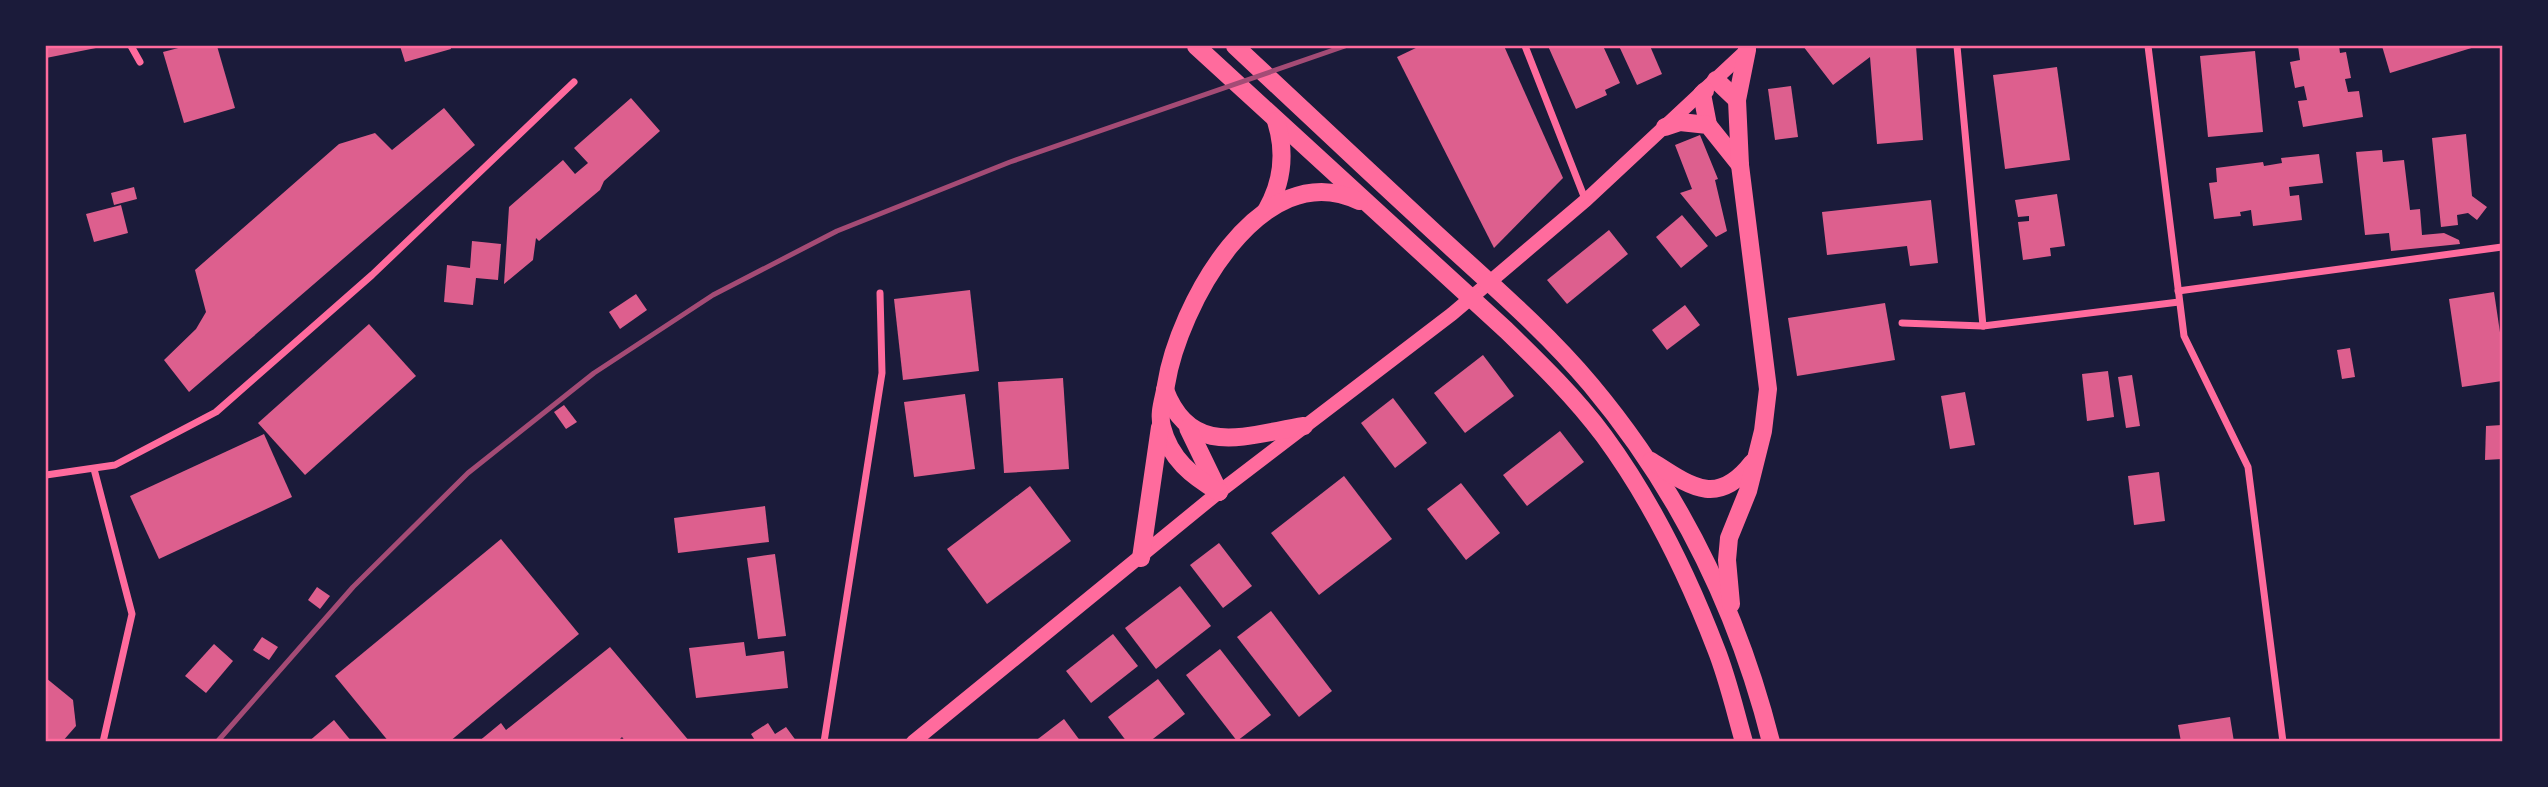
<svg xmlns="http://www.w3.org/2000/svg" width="2548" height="787" font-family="'Roboto Condensed',sans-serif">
<rect width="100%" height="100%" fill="#1b1b3a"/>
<g fill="#dd5f8e">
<polygon points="46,46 101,46 101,47 46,58"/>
<polygon points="186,46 217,46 235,108 184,123 163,52"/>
<polygon points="400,46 450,46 451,49 405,62"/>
<polygon points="1420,46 1504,46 1563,178 1494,248 1397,57"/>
<polygon points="1548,46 1603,46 1620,83 1605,90 1607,95 1576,109"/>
<polygon points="1619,46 1650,46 1662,74 1637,85"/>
<polygon points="1803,46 1916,46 1923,140 1877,144 1870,57 1833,85"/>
<polygon points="2298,46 2339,46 2340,53 2346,52 2351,78 2345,79 2348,92 2359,91 2363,117 2303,127 2298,101 2307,100 2304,86 2295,88 2290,62 2300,60"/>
<polygon points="2382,46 2478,46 2390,73"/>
<polygon points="2255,51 2263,132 2208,137 2200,56"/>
<polygon points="2057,67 2070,160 2005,169 1993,75"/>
<polygon points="1791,86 1798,137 1775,140 1768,89"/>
<polygon points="631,98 660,131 604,181 600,190 539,241 536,238 533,260 504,284 509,207 563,160 575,174 588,163 574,148"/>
<polygon points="444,108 475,145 189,392 164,360 196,329 206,312 195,270 339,144 375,133 392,150"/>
<polygon points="2466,134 2472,196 2487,207 2477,220 2468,213 2457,215 2458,225 2441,227 2432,138"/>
<polygon points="1700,135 1718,179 1715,180 1727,231 1716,237 1680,193 1692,189 1675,145"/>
<polygon points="2382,150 2383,162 2404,160 2410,210 2420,209 2422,235 2444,233 2459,240 2460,244 2391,251 2389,233 2365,235 2356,152"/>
<polygon points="2319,154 2323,183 2289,187 2290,196 2299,195 2302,220 2253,226 2251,210 2240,212 2241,216 2214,219 2209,183 2217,182 2216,168 2263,162 2264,166 2282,163 2281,158"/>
<polygon points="134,187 137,199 114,205 111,193"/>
<polygon points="2057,194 2065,246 2050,248 2051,256 2023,260 2018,222 2029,221 2029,216 2018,217 2015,200"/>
<polygon points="1931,200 1938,263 1910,266 1907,246 1827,255 1822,212"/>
<polygon points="121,205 128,233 94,242 86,214"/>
<polygon points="1682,215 1708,246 1681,268 1656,237"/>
<polygon points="1609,230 1628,254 1567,304 1547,280"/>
<polygon points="472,241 501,244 498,280 476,278 473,305 444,302 447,265 470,268"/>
<polygon points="970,290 979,371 903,380 894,299"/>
<polygon points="2494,292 2502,346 2502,381 2462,387 2449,299"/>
<polygon points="636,294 647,310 620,329 609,312"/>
<polygon points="1885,303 1895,360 1797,376 1788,318"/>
<polygon points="1685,305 1700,325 1667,350 1652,330"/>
<polygon points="369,324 416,376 305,475 258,423"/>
<polygon points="2350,348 2355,377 2342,379 2337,350"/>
<polygon points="1483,355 1514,396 1465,433 1434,393"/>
<polygon points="2108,371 2114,417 2087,421 2082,374"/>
<polygon points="2132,375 2140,426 2126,428 2118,377"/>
<polygon points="1063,378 1069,469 1004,473 998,382"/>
<polygon points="1965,392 1975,445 1950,449 1941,396"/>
<polygon points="965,394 975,469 914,477 904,402"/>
<polygon points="1393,398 1427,443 1395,468 1361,423"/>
<polygon points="564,405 577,422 566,429 554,412"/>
<polygon points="2502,425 2502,459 2485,460 2486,426"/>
<polygon points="1560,431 1584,462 1527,506 1503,475"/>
<polygon points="264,434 292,497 159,559 130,496"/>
<polygon points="2159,472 2165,521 2134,525 2128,476"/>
<polygon points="1344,476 1392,539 1319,595 1271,533"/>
<polygon points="1461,483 1500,533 1466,560 1427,509"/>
<polygon points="1030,486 1071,541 987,604 947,549"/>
<polygon points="765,506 769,542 678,553 674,518"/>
<polygon points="501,539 579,634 449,742 389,742 335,676"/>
<polygon points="1219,543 1252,586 1223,608 1190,565"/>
<polygon points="775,554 786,636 758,639 747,558"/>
<polygon points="1180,586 1211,626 1156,669 1125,628"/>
<polygon points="317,587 330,596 320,609 308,600"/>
<polygon points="1271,611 1332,691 1299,717 1237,637"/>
<polygon points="1113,634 1138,666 1091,703 1066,671"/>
<polygon points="262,637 278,647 269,660 253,650"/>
<polygon points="744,642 746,656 784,651 788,688 696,698 689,648"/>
<polygon points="214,644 233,661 206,693 185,676"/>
<polygon points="610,647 690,742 626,742 622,737 617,742 478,742 501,723 506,730"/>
<polygon points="1220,649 1271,715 1237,741 1186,675"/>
<polygon points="46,678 73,700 76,726 62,742 46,742"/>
<polygon points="1158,679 1185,714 1149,742 1127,742 1108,717"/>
<polygon points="2230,717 2234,742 2181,742 2178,725"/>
<polygon points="1064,719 1081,742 1034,742"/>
<polygon points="334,720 352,742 308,742"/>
<polygon points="768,723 775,734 786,727 797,742 756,742 751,734"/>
</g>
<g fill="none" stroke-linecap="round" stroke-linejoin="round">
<g stroke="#ff6b9d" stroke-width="7">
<polyline points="131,46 140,62"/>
<polyline points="1525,46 1585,199"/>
<polyline points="1957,46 1983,326 2179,302"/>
<polyline points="2148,46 2184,336 2248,467 2283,742"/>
<polyline points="2178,291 2502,247"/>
<polyline points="1902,323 1983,326"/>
<polyline points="94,469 132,614 103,742"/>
<polyline points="46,475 115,465 216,412 372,275 574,82"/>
<polyline points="824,742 882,373 880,293"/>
</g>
<polyline stroke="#ff6b9d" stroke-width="14" points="913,742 1219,492 1452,314 1586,200 1749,48"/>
<g stroke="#ff6b9d" stroke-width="18">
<path d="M 1196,46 L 1506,330 C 1540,363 1575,397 1604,436 C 1651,500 1688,576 1716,649 C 1728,679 1735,711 1744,742"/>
<path d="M 1235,46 C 1300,107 1366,169 1432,230 C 1486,280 1544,329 1591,385 C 1678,489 1738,611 1771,742"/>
<polyline points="1716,80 1737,100"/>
<polyline points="1705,91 1702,94 1708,125"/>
<polyline points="1665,127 1680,122 1708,125 1740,165"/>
<path d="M 1266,211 C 1283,182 1286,153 1276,121"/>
<path d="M 1165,390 C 1191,459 1246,435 1304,426"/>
<polyline points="1188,428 1219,492"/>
<path d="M 1651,461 C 1690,486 1717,508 1752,463"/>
<path d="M 1219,492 C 1192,476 1170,459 1162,427 C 1158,412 1164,399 1166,385 C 1178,308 1260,153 1359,201"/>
<polyline points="1141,558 1160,427"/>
<polyline points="1731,604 1727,560 1729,538 1748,491 1763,431 1768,389 1740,165 1737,100 1747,50"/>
</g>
<polyline stroke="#a44b75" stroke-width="5" points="217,742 353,587 468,473 594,373 713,295 837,231 1010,162 1345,46"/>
</g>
<rect width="2548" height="787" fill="none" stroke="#1b1b3a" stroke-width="94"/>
<rect x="47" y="47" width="2454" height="693" fill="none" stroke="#ff6b9d" stroke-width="2.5"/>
</svg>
